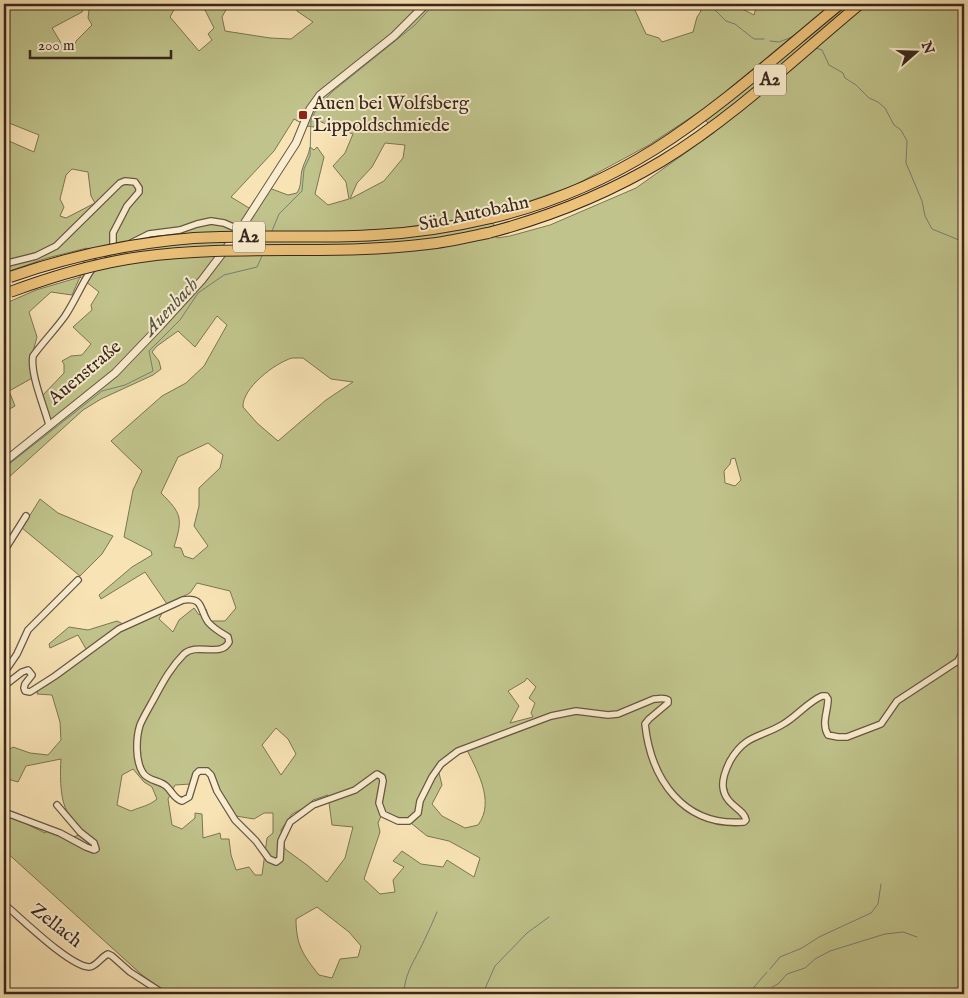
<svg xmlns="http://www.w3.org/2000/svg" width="968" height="998" font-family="'IM FELL English',serif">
<rect width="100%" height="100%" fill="#f8e3b5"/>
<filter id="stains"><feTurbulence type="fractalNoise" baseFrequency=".004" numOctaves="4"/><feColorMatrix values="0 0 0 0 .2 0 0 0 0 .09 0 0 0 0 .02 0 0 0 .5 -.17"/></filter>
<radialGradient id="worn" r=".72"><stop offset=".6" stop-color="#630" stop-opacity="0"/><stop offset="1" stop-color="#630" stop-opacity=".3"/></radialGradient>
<g fill="#c0c38b" stroke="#7c7554" fill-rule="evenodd">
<path d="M 4,4 L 84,4 L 82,12 L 52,28 L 64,48 L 71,50 L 77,40 L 92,25 L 88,18 L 89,10 L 97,4 L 177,4 L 170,17 L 199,51 L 212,40 L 208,34 L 214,28 L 205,10 L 199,8 L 196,4 L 229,4 L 222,17 L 225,31 L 270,38 L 291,39 L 313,22 L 297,11 L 296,4 L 643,4 L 634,8 L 646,34 L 659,38 L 662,42 L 693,32 L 697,17 L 701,11 L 694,4 L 733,4 L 754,15 L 757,4 L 964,4 L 964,994 L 169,994 L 142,975 L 4,850 L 4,813 L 45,833 L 51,827 L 73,837 L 85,833 C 78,825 69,817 65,807 C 60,795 60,772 61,759 L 26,766 L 18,782 L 4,778 L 4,753 L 13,747 L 30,753 L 48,755 L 61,740 L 60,722 L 52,695 L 37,694 L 38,690 C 57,682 71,664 86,649 L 78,635 L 50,648 L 49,644 L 69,627 L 88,630 L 117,621 L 125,625 L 166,606 L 159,619 L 173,632 L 179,620 L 194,608 L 199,615 L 206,609 L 210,621 L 225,621 L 236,608 L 230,591 L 197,583 L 190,593 L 167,604 L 145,572 L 101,599 L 99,595 L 132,567 L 152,555 L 151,551 L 124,537 L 133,490 L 142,471 L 111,441 L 162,396 L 186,383 L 204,366 L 227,325 L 217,316 L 195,347 L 178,331 L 157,346 L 152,352 L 159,361 L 161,369 L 153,375 L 101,399 L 83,410 L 8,478 L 4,475 L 4,465 L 53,425 L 48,416 L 42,396 L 64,373 L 64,364 L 62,361 L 71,356 L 82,355 L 91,344 L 73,327 L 92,310 L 91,305 L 99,292 L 80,277 L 72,295 L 51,292 L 29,312 L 37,337 L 31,359 L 36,376 L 9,391 L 15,406 L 4,412 L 4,304 L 36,290 L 80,277 L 87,248 L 47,258 L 4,273 L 4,158 L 9,141 L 34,152 L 39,135 L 4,121 ZM 699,112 L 715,132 L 636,188 L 550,225 L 510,236 L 497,238 L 491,213 L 533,200 L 575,185 L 649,145 ZM 294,119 L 307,126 L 314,127 L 316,120 L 353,134 L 345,153 L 333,166 L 346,182 L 349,199 L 328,205 L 315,194 L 324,157 L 317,147 L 314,150 L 310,147 C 309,155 304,162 302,170 C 300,178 302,185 297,193 L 288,195 L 269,188 L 254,211 L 231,197 L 274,151 ZM 385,143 L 405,145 L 403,158 L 384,181 L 350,199 L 357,183 L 372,167 ZM 72,169 L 88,172 L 91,196 L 95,203 L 66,218 L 60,216 L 64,207 L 60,199 L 66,175 ZM 292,358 L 303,358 L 331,379 L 353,382 L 326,400 L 278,441 L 257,423 L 243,407 C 242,388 275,363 292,358 ZM 208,443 L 223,455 L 220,468 L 199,488 L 199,506 L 194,526 L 208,546 L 193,559 L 184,556 L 181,548 L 174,547 C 183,518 182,514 161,493 L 178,457 ZM 735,458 L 741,480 L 735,486 L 725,483 L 724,471 L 730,464 L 731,459 ZM 527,678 L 536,687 L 529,698 L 535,703 L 531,713 L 533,717 L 510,723 L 519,706 L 508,691 L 525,681 ZM 276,728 L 288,739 L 296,754 L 281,775 L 262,745 ZM 465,746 C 476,769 496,801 478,825 L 465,828 L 442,816 L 432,804 L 442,785 L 437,765 L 451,752 ZM 200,768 L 209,768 L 220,792 L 236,816 L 254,819 L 264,813 L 273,813 L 273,833 L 267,838 L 262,875 L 255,875 L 249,867 L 236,870 L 231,855 L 229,839 L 221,839 L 220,833 L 203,838 L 202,814 L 195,813 L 195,818 L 182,829 L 172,825 L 168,799 L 175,785 L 191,784 L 195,774 ZM 133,769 L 144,782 L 152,787 L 157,799 C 149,806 140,807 131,811 L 117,805 L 122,775 ZM 328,795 L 332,825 L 353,827 L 345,858 L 327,882 L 307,865 L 285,849 L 281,830 L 292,814 L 306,807 L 313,800 ZM 384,809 L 388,815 L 406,819 L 427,836 L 449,841 L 480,858 L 474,877 L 447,860 L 443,867 L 421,864 L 402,851 L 393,861 L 404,867 L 393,880 L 395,892 L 380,894 L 364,879 L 380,832 L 378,823 ZM 317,907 L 349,932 L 361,946 L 358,957 L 340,959 L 332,978 L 319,975 C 303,955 296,945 296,919 Z"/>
<polygon points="40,499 58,513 113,536 102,554 80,576 22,528"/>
</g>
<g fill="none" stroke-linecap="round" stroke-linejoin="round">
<g stroke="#758276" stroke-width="1">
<polyline points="709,4 726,21 735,24 754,39 764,39"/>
<polyline points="770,41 779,42 792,37"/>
<polyline points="816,48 822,50 829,65 843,73 845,78 856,85 869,98 878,102 885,108 894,125 901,130 907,141 906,163 922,201 925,216 932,229 959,240 964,247"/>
<polyline points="272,231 279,214 302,191 304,169 310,156 311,120 317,108 333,91 415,25 434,4"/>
<polyline points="4,468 102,391 125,385 153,371 149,351 180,320 198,293 224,275 257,267 262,256"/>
<polyline points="770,969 780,957 802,948 819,937 871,913 878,904 881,884"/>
<polyline points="772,987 778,984 787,974 805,968 815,959 830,951 885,934 903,932 917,937"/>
<polyline points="749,993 767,972"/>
<path d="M 404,994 C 404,977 412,964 420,949 C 426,937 432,924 437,912"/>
<polyline points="481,994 484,991 495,966 527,933 549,917"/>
<polyline points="744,994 769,988"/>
</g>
<g stroke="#685643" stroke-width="8">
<g id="minor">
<polyline points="131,243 149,234 180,230 197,224 211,221 224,223 240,230"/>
<polyline points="4,264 36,256 56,246 120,183 125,181 135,182 139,188 139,192 127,206 113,233 113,245"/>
<path d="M 49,425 C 44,406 30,374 33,356 C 43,342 55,330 65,316 C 80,293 85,273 106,252"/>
<polyline points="4,551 26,516"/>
<polyline points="959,659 964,649"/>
<polyline points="4,673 17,654 28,630 78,580"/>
<path d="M 4,686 L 22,672 L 28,670 L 32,675 L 25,684 L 24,688 L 25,691 L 30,692 L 55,676 L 119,629 L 183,600 C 204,597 199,609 208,622 C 214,629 220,632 228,637 L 229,642 C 221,658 197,642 184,654 C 169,669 161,686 151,704 C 147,711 143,718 140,725 C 136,738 135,761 143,773 C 148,781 159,780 166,786 C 172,791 174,799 182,801 L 189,797 L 196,774 L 199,771 L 207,771 L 211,775 L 217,791 L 235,820 L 256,841 L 269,859 L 276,862 L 280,859 L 281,841 L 290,822 L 313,805 L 355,790 L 377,774 L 382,777 L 383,781 L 379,803 L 383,814 L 398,821 L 409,821 L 418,813 L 420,801 L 432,777 L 441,764 L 458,751 L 551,716 L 576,711 L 608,715 L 618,714 L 654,699 C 659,699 664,697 668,700 L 668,703 L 649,719 L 645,724 C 651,779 683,827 744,822 L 746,820 C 744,808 725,806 723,787 C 722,778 726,769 730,761 C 746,733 762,738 785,723 C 798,715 808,702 822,696 L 826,696 L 828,699 C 828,712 821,723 828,735 L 838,737 L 847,737 L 881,724 L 897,701 L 964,657"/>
<polyline points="4,812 60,833 86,847 94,850 96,849 94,843 80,832 57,805"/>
<path d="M 4,904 C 20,917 69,966 89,967 C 96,967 101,957 108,954 L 112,956 L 130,972 L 164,994"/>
</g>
</g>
<g stroke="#685643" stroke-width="9">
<polyline id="tertiary" points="4,462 115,373 161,325 202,280 240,230 296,143 310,109 320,95 394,36 426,4"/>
</g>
<g stroke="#38271d" stroke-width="12">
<g id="motorway">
<path d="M 491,218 C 549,204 604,181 655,149 C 721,107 779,54 840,4"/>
<path d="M 488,233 C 549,217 607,194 662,161 C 734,117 796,57 860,4"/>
</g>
</g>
<use href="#minor" stroke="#faedcf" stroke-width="5.5"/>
<use href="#tertiary" stroke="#faedcf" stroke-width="7"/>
<use href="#motorway" stroke="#ecc27a" stroke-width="10"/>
<g stroke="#38271d" stroke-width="12" stroke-linecap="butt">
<g id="motorway-bridge">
<path d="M 10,277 C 70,256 130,243 194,238 C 254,234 315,239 375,235 C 415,233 453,227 491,218"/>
<path d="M 10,292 C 53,276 96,263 141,257 C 236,244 333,256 428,244 C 448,242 468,237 488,233"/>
</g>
</g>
<use href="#motorway-bridge" stroke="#ecc27a" stroke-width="10"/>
</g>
<rect fill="#8f2418" stroke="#faedcf" stroke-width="2" x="298" y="110" width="10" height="10" rx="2.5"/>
<g text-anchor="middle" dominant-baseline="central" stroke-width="4" stroke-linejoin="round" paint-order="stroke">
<g fill="#faedcf" stroke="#726252" stroke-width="1">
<rect x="754" y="64.5" width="32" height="31" rx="4"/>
<rect x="233" y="221.5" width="32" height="31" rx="4"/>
</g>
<g font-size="18" font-weight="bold" fill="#38271d">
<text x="770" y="80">A2</text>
<text x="249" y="237">A2</text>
</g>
<g font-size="19" fill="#38271d" stroke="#faedcf" text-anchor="start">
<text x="313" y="104">Auen bei Wolfsberg<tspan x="313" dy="22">Lippoldschmiede</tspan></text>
</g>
<g font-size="19" fill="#38271d" stroke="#faedcf">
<text transform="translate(474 214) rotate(-12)">Süd Autobahn</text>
<text transform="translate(85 373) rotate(-40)">Auenstraße</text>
<text transform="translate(56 926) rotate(38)">Zellach</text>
</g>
<g font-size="20" font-style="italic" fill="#565449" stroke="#faedcf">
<text transform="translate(171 307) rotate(-47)">Auenbach</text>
</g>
</g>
<rect width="968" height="998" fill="none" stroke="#f8e3b5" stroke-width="20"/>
<rect x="5" y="5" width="958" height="988" fill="none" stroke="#38271d" stroke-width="2.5"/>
<rect x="10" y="10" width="948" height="978" fill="none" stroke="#38271d"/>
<g transform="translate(916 52) rotate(70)" stroke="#faedcf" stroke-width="4" paint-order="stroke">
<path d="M0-4L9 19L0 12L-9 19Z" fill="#38271d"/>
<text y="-8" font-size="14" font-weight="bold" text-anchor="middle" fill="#38271d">N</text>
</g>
<path d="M30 50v8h141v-8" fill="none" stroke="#38271d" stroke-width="2.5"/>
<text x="38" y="50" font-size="15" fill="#38271d" stroke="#faedcf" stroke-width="4" paint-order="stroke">200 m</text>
<rect width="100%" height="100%" filter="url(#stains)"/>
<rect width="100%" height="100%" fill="url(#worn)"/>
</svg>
